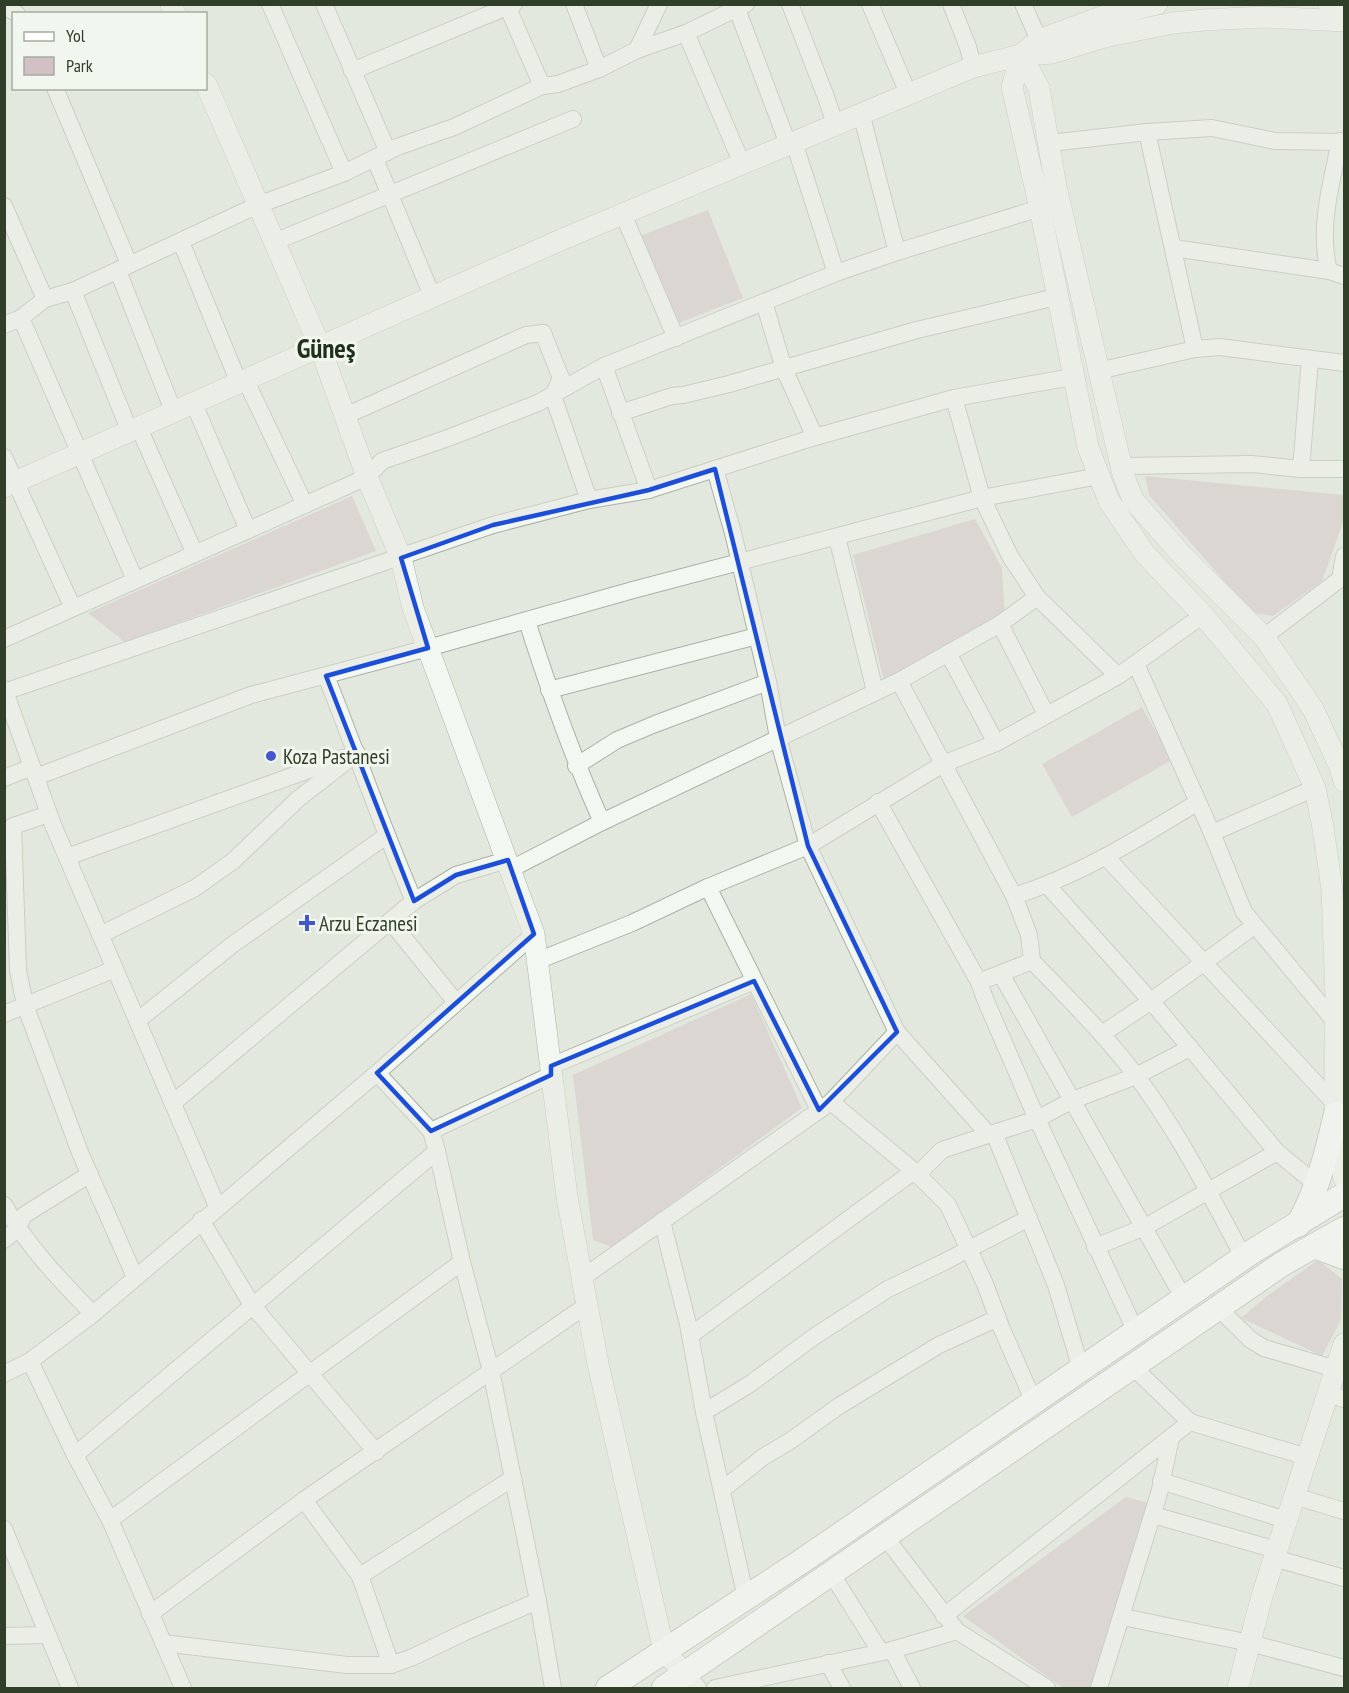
<svg xmlns="http://www.w3.org/2000/svg" width="1349" height="1693" font-family="'PT Sans Narrow',sans-serif">
<rect width="100%" height="100%" fill="#e3e8df"/>
<g fill="#d2c0c4">
<polygon points="708,210 743,298 676,324 642,235"/>
<polygon points="1145,476 1344,495 1344,520 1322,581 1273,616 1252,613 1149,495"/>
<polygon points="352,496 376,551 125,642 88,613"/>
<polygon points="975,519 1002,568 1005,619 884,681 853,555"/>
<polygon points="1142,707 1172,760 1072,817 1042,764"/>
<polygon points="751,994 802,1108 612,1247 593,1240 573,1075"/>
<polygon points="1318,1260 1342,1279 1341,1320 1322,1356 1241,1318 1267,1296"/>
<polygon points="1126,1497 1152,1504 1091,1688 1063,1688 963,1616"/>
</g>
<g fill="none" stroke-linecap="round" stroke-linejoin="round">
<g stroke="#aab2a4" stroke-width="18">
<g id="minor">
<polyline points="270,4 344,173"/>
<polyline points="324,4 388,152"/>
<polyline points="574,4 599,69"/>
<polyline points="790,4 826,97 835,124"/>
<polyline points="870,4 908,93"/>
<polyline points="951,4 968,47 973,67"/>
<polyline points="1023,4 1039,40"/>
<polyline points="4,5 17,14"/>
<polyline points="508,8 542,86"/>
<polyline points="737,9 788,144"/>
<polyline points="686,33 742,164"/>
<polyline points="637,50 659,4"/>
<polyline points="352,71 514,4"/>
<polyline points="55,88 129,264"/>
<polyline points="861,113 897,252"/>
<polyline points="1147,132 1195,349"/>
<polyline points="794,142 836,273"/>
<polyline points="1050,143 1147,132 1212,128 1275,141 1344,142"/>
<polyline points="375,159 433,298"/>
<polyline points="4,206 45,299"/>
<polyline points="623,214 676,338"/>
<polyline points="181,242 239,383"/>
<polyline points="274,242 573,119"/>
<polyline points="1174,248 1329,271 1344,276"/>
<polyline points="118,271 174,413"/>
<path d="M 1329,271 C 1318,229 1331,184 1340,141"/>
<polyline points="73,291 130,432"/>
<polyline points="764,302 784,369 815,437"/>
<polyline points="21,318 135,580"/>
<polyline points="4,325 21,318 45,299 73,291 258,205 344,173 397,147 454,127 542,86 558,84 599,69 637,50 686,33 746,4"/>
<polyline points="604,366 649,490"/>
<polyline points="1098,371 1195,349 1220,347 1344,363"/>
<polyline points="246,381 305,505"/>
<polyline points="954,398 982,498 1010,556 1037,597 1118,676"/>
<polyline points="194,404 248,530"/>
<polyline points="620,413 672,396 683,395 729,384 917,330 1056,297"/>
<polyline points="345,416 526,335 543,333 561,378 553,396 589,500"/>
<polyline points="139,428 195,554"/>
<polyline points="4,457 73,608"/>
<polyline points="1122,466 1252,464 1301,469 1344,469"/>
<polyline points="715,469 733,533 768,682 778,738 808,846 897,1032 989,1135"/>
<polyline points="1301,469 1310,359"/>
<polyline points="837,537 875,691"/>
<path d="M 527,621 C 549,690 572,756 602,822"/>
<polyline points="1000,624 1046,714"/>
<polyline points="1264,637 1340,579 1344,556"/>
<polyline points="4,639 367,477 382,461 448,438 538,403 604,366 764,302 836,273 897,252 1040,208"/>
<polyline points="948,653 996,743"/>
<polyline points="1136,664 1212,833 1244,912 1336,1023"/>
<polyline points="899,681 1014,896 1029,935 1032,961 979,982 985,999 1037,1119 1136,1332"/>
<polyline points="4,689 53,825 217,1206"/>
<polyline points="549,690 757,636"/>
<polyline points="4,692 493,525 589,500 649,490 815,437 954,398 1072,377"/>
<polyline points="576,766 617,740 655,724 768,682"/>
<polyline points="36,777 251,695 428,648 633,590 982,498 1099,476"/>
<polyline points="4,778 32,767"/>
<polyline points="878,802 979,982"/>
<polyline points="49,814 13,826 18,970 25,1005 81,1155 135,1277"/>
<polyline points="1212,833 1315,788"/>
<polyline points="67,857 342,758"/>
<polyline points="1107,858 1335,1104"/>
<polyline points="511,869 602,822 899,681 1000,624 1037,597"/>
<polyline points="1048,886 1151,1001 1277,1152 1317,1185"/>
<polyline points="708,887 819,1110"/>
<path d="M 1014,896 C 1081,875 1139,838 1198,802"/>
<polyline points="414,901 456,875 507,860"/>
<polyline points="391,922 455,1001"/>
<polyline points="100,935 195,888 233,861 298,799 357,753"/>
<polyline points="537,961 632,923 708,887 808,846 943,764 996,743 1118,676 1203,615"/>
<path d="M 1032,961 C 1066,996 1101,1031 1131,1069 C 1176,1127 1209,1193 1244,1258"/>
<polyline points="1001,974 1184,1299"/>
<polyline points="4,1014 115,969"/>
<polyline points="137,1021 232,945 386,836"/>
<polyline points="1102,1034 1151,1001 1254,926"/>
<polyline points="551,1066 754,981"/>
<polyline points="377,1073 431,1131 437,1151 462,1262 491,1371 538,1601 553,1688"/>
<polyline points="831,1102 914,1171 948,1205 985,1284 1001,1327 1034,1402"/>
<path d="M 173,1103 L 414,901 C 382,827 356,751 326,676"/>
<polyline points="431,1131 551,1075"/>
<polyline points="994,1133 1056,1285 1081,1369"/>
<polyline points="917,1175 942,1150 1037,1119 1073,1100 1136,1076 1190,1048"/>
<path d="M 4,1205 C 27,1246 60,1280 93,1314"/>
<polyline points="201,1220 252,1305 376,1452"/>
<polyline points="662,1221 688,1324 704,1412 746,1598"/>
<polyline points="4,1240 17,1229 24,1215 90,1174"/>
<polyline points="1095,1247 1145,1227 1277,1152"/>
<polyline points="582,1278 831,1102 897,1032"/>
<polyline points="1218,1308 1251,1340 1264,1348 1336,1369"/>
<polyline points="691,1335 914,1171"/>
<polyline points="1133,1367 1190,1422 1307,1457"/>
<polyline points="4,1374 30,1361"/>
<polyline points="1328,1394 1344,1399"/>
<polyline points="704,1412 750,1384 815,1336 888,1289 942,1263 1029,1218"/>
<polyline points="75,1455 437,1151"/>
<polyline points="1161,1481 1286,1520"/>
<polyline points="722,1490 763,1457 790,1441 839,1406 939,1345 998,1318"/>
<polyline points="1294,1496 1344,1511"/>
<polyline points="304,1500 360,1576 391,1665"/>
<polyline points="1153,1515 1277,1550"/>
<polyline points="110,1520 462,1262"/>
<polyline points="4,1529 70,1688"/>
<polyline points="886,1538 957,1631 1047,1688"/>
<polyline points="1274,1558 1344,1578"/>
<polyline points="831,1573 880,1651"/>
<polyline points="360,1576 513,1478"/>
<polyline points="150,1614 304,1500 587,1305"/>
<polyline points="944,1616 1190,1422"/>
<polyline points="1123,1617 1250,1643 1344,1668"/>
<polyline points="4,1636 48,1635"/>
<polyline points="163,1643 347,1665 391,1665 413,1657 465,1632 538,1601"/>
<polyline points="892,1650 912,1688"/>
<polyline points="828,1663 842,1688"/>
<polyline points="686,1675 698,1688"/>
<polyline points="183,1688 110,1520 75,1455 30,1361 93,1314 377,1073 534,934"/>
<polyline points="715,1688 892,1650 957,1631"/>
<polyline points="1099,1688 1160,1490 1171,1437"/>
</g>
</g>
<g stroke="#aab2a4" stroke-width="22">
<g id="tertiary">
<polyline points="171,4 175,14"/>
<polyline points="1157,4 1101,17 1039,40 1021,55 1012,87 1040,208 1088,447 1109,501 1145,554 1203,615 1277,704 1315,788 1323,828 1332,889 1336,997 1335,1104 1344,1179"/>
<polyline points="1329,4 1344,6"/>
<polyline points="1021,55 1039,88 1056,187 1123,474 1133,500 1181,554 1264,637 1313,709 1340,767 1344,781"/>
<polyline points="206,84 320,347 367,477 401,558 413,608 534,934 567,1197 598,1364 664,1651 686,1675"/>
<polyline points="4,487 563,239 973,67 1021,55 1052,53 1108,36 1173,23 1204,20 1263,17 1344,21"/>
<polyline points="1238,1688 1262,1596 1344,1344"/>
</g>
</g>
<g stroke="#aab2a4" stroke-width="26">
<g id="secondary">
<path d="M 1298,1225 C 1318,1189 1327,1153 1336,1114"/>
<polyline points="1314,1246 1344,1257"/>
<polyline points="608,1688 802,1561 1250,1253 1344,1195"/>
<polyline points="664,1688 1282,1264 1344,1229"/>
</g>
</g>
<use href="#minor" stroke="#f3f7f2" stroke-width="16"/>
<use href="#tertiary" stroke="#f3f7f2" stroke-width="21"/>
<use href="#secondary" stroke="#fff" stroke-width="24"/>
</g>
<path d="M0 0H1349V1693H0ZM 715,469 L 808,846 L 897,1032 L 819,1110 L 754,981 L 551,1066 L 551,1075 L 431,1131 L 377,1073 L 534,934 L 508,860 L 456,875 L 414,901 L 326,676 L 428,648 L 401,558 L 493,525 L 649,490 Z" fill="#e3e8df" fill-opacity=".55" fill-rule="evenodd"/>
<path fill="none" stroke="#1d4ed8" stroke-width="4.5" stroke-linejoin="round" d="M 715,469 L 808,846 L 897,1032 L 819,1110 L 754,981 L 551,1066 L 551,1075 L 431,1131 L 377,1073 L 534,934 L 508,860 L 456,875 L 414,901 L 326,676 L 428,648 L 401,558 L 493,525 L 649,490 Z"/>
<g fill="#4557cd" stroke="#f1f6ef" stroke-width="2">
<circle cx="271" cy="756" r="6"/>
<path d="M304 914h6v6h6v6h-6v6h-6v-6h-6v-6h6z"/>
</g>
<g text-anchor="middle" dominant-baseline="central" stroke-width="6" stroke-linejoin="round" paint-order="stroke">
<g font-size="21" fill="#303f28" stroke="#f1f6ef" text-anchor="start">
<text x="283" y="756">Koza Pastanesi</text>
<text x="319" y="923">Arzu Eczanesi</text>
</g>
<g font-size="27" font-weight="bold" fill="#21301a" stroke="#f1f6ef">
<text x="326" y="348">Güneş</text>
</g>
</g>
<rect width="1349" height="1693" fill="none" stroke="#303f28" stroke-width="12"/>
<rect x="12" y="12" width="195" height="78" fill="#f1f6ef" stroke="#a4ad9f" stroke-width="1.5"/>
<rect x="24" y="32" width="30" height="9" fill="#ffffff" stroke="#a4ad9f" stroke-width="1.5"/>
<text x="66" y="42" font-size="18" fill="#303f28">Yol</text>
<rect x="24" y="57" width="30" height="18" fill="#d2c0c4" stroke="#a4ad9f" stroke-width="1.5"/>
<text x="66" y="72" font-size="18" fill="#303f28">Park</text>
</svg>
